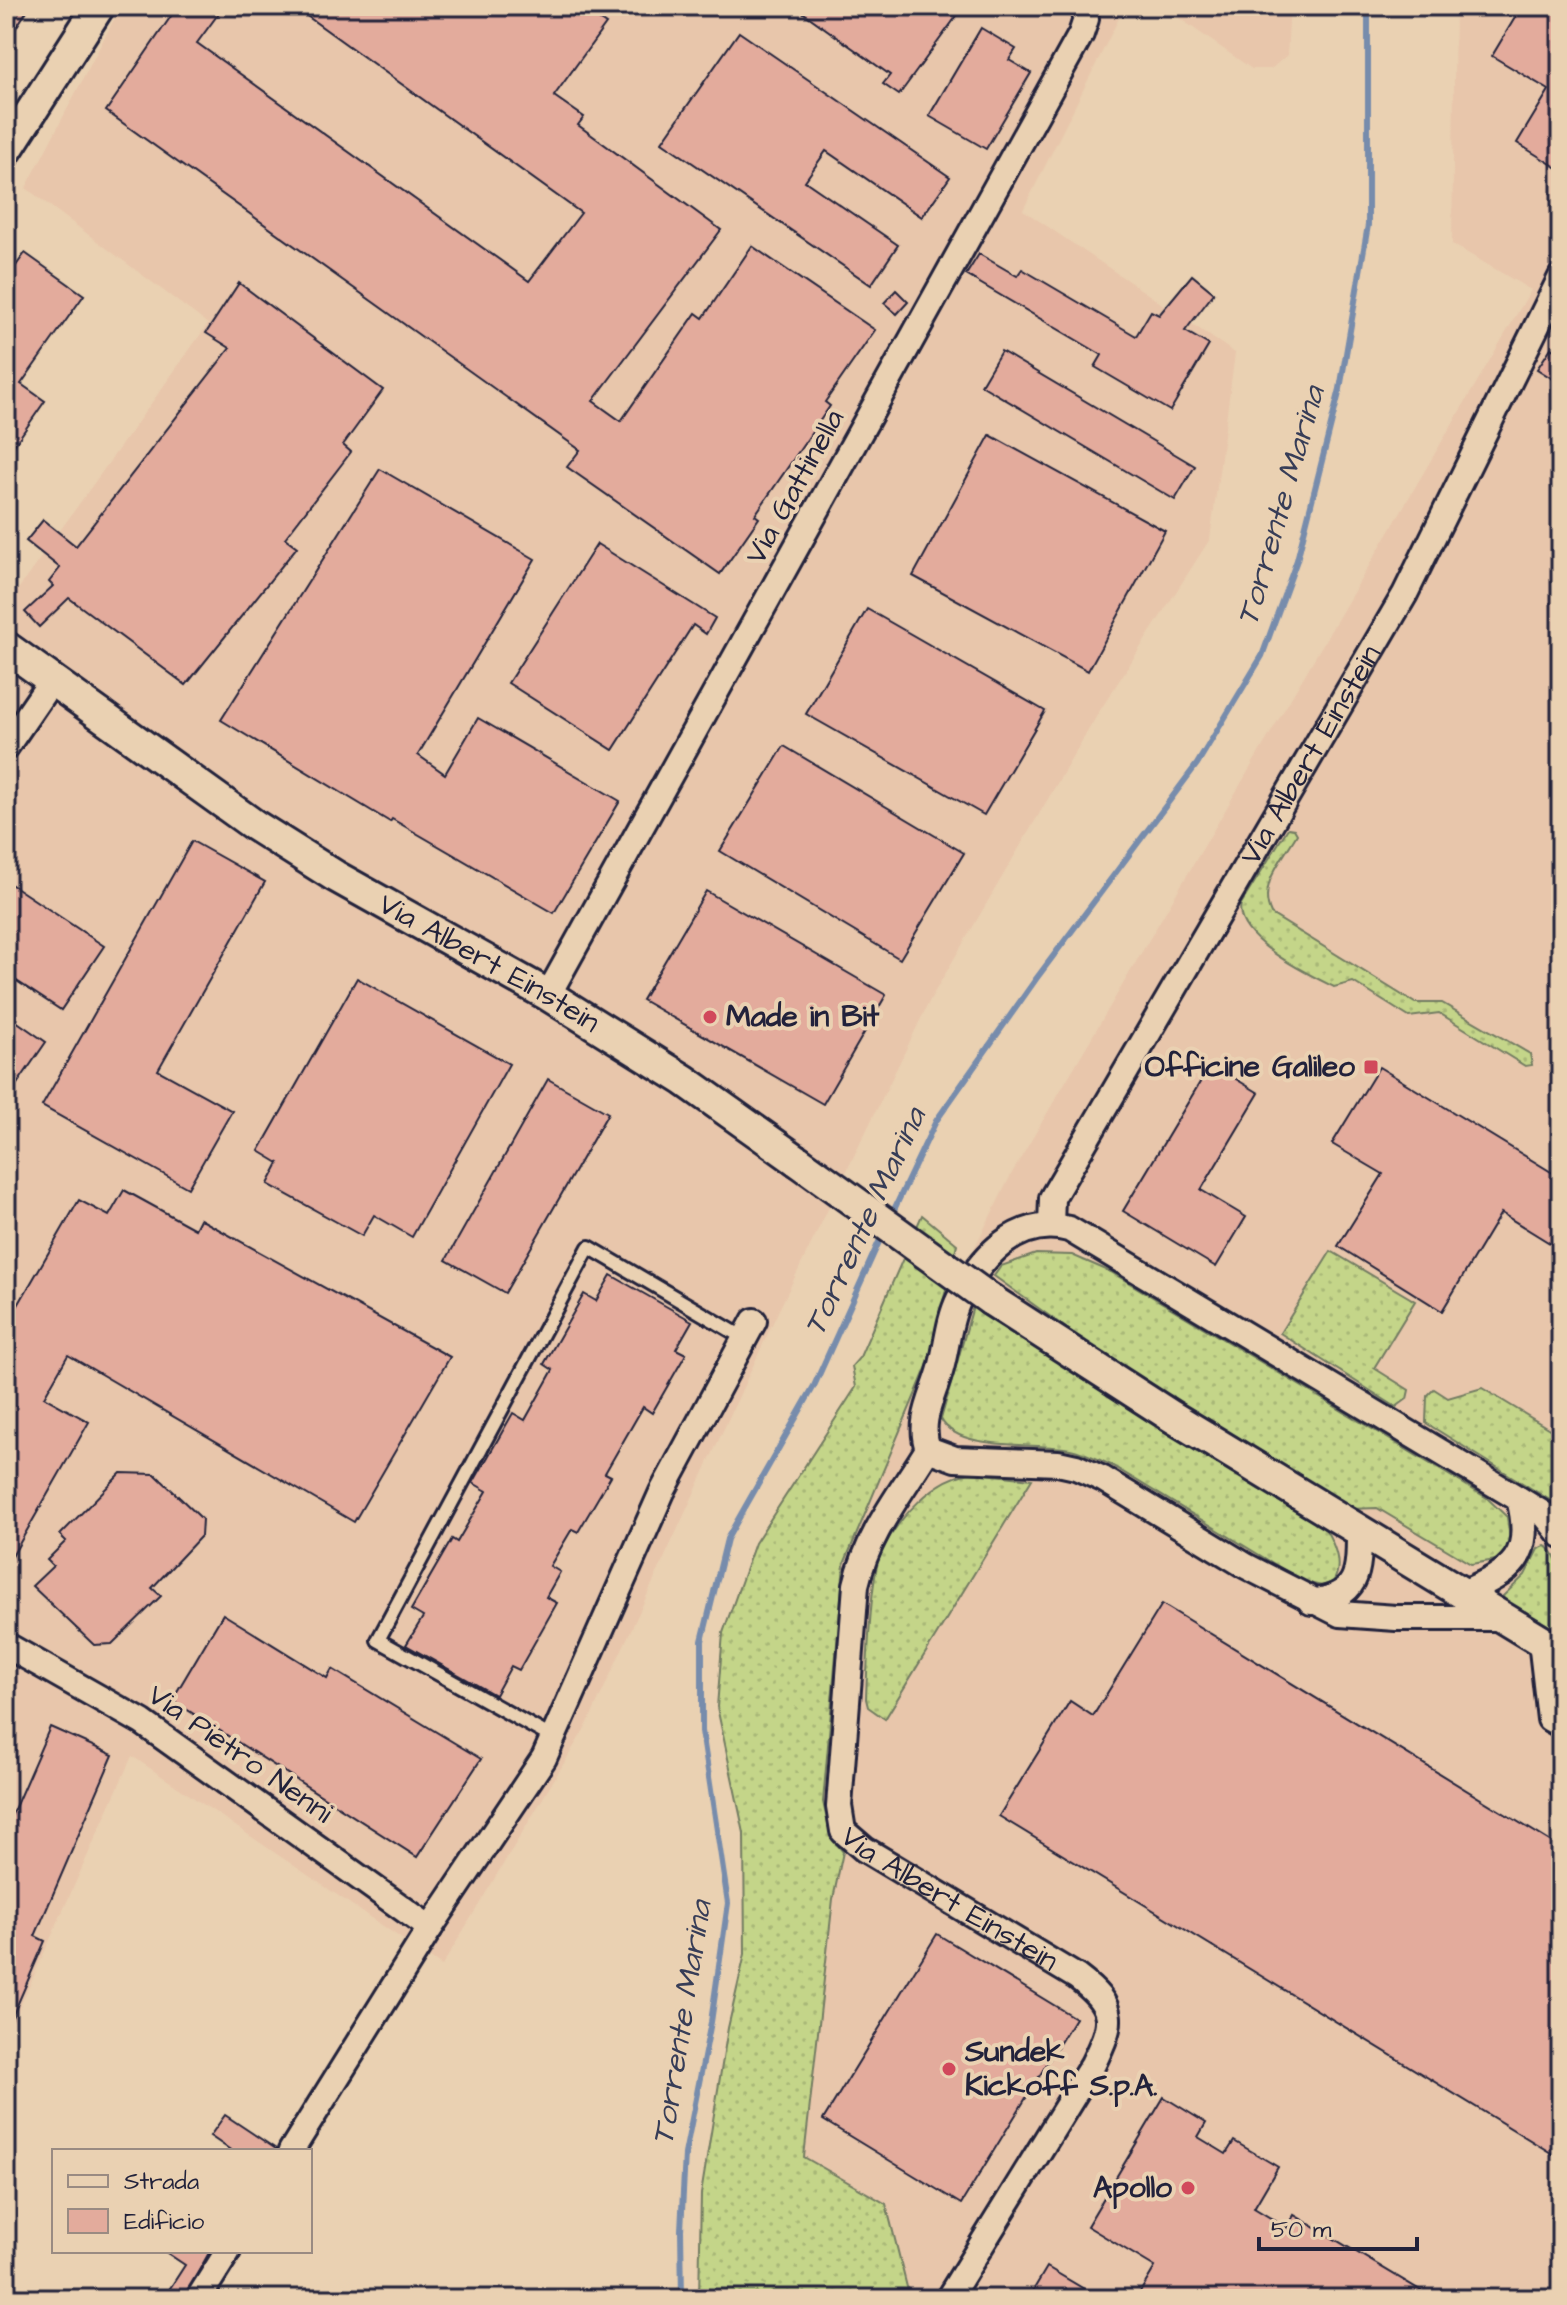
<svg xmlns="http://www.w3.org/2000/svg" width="1567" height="2305" font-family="'Architects Daughter',sans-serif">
<defs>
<pattern id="grass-dots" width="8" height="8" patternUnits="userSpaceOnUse" patternTransform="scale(2)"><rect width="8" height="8" fill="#c4d589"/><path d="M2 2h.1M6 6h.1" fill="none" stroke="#a8b777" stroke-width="1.8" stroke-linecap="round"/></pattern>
</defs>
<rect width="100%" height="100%" fill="#ead1b2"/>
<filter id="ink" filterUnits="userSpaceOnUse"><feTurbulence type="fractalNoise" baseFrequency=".0125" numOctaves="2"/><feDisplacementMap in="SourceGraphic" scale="16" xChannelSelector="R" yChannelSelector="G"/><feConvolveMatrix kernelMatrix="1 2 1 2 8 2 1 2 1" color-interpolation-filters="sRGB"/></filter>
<g filter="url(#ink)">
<g fill="#e8c6ab">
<polygon points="121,6 1125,6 1023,210 1235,353 1210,539 1099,712 931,998 776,1316 588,1723 442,1966 132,1756 6,2038 6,606 208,324 26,188"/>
<polygon points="1162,6 1290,6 1287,55 1271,69 1252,69"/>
<polygon points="1455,6 1561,6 1561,2299 910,2299 886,2204 804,2157 833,1580 914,1369 1012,1173 1531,290 1452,244"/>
</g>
<g fill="url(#grass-dots)" stroke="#737c62" stroke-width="2">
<path d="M 1288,828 L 1294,829 L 1297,834 C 1283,859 1257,885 1271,914 L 1415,1003 L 1442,1003 L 1530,1054 L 1532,1065 L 1525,1066 L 1439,1013 L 1409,1017 L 1353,982 L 1334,987 C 1308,974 1232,938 1241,904 Z"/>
<polygon points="922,1215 957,1244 928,1364 844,1564 823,1802 831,1837 843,1852 833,1899 804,2157 886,2204 910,2299 699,2299 701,2194 728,2028 745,1954 744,1833 717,1707 723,1633 755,1543 856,1387 852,1366 860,1357"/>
<polygon points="1331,1251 1415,1301 1374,1368 1409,1390 1407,1399 1396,1407 1280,1333"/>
<polygon points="1036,1254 1072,1255 1111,1272 1487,1498 1507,1517 1511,1546 1502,1559 1471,1564 1377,1508 1350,1509 1130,1374 994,1276 1001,1266"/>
<path d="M 974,1303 L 1323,1525 C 1333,1541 1344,1565 1333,1582 L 1322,1586 L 1304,1582 L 1111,1465 C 1098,1459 1084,1452 1070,1449 C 1036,1442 957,1452 941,1419 L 943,1412 Z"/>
<polygon points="1482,1388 1561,1436 1561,1507 1426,1423 1427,1396 1434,1389 1448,1398"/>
<path d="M 975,1473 L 1032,1479 L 885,1719 L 868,1707 L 866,1699 C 867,1670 870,1580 880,1556 C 894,1522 936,1474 975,1473 Z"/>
<path d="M 1545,1546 C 1567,1556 1561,1613 1561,1636 L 1505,1602 L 1503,1596 L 1525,1575 L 1538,1549 Z"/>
</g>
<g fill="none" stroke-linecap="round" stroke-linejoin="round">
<g stroke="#778cac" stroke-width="6">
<polyline points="891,1216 936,1121 1036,979 1197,764 1262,656 1297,560 1340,389 1368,225 1368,6"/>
<polyline points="682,2299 681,2230 685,2154 711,2022 728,1903 702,1731 702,1641 727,1539 814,1386 883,1233"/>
</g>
</g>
<g fill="#e3ab9c" stroke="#22223b" stroke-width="2">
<polygon points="6,6 30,6 6,43"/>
<polygon points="178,6 224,6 197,43 529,281 581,213 293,6 602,6 594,16 606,24 554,96 584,117 578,125 721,230 593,401 621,421 696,313 703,318 752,246 875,330 825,402 830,406 755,515 759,518 720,574 567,467 580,450 106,111"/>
<polygon points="794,6 964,6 899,95 883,84 890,75"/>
<polygon points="1522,6 1561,6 1561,170 1517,143 1549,90 1492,56"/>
<polygon points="981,28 1016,49 1009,60 1031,73 986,149 929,116"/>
<polygon points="739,32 950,177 922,217 826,151 805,181 898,245 871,285 662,142"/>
<polygon points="25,253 84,295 21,384 45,401 6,457 6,280"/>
<polygon points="979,254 1017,276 1022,269 1136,336 1151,311 1159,315 1192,275 1214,293 1185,331 1209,345 1170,411 1095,367 1102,355 966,275"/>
<polygon points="239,283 383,390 343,445 351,452 285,538 297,547 186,685 69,598 39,627 25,612 53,586 49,582 60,568 26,541 43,520 76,546 230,348 206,333"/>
<polygon points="896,290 908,302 897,314 884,303"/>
<polygon points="1551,348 1561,355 1561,384 1537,369"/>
<polygon points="1001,351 1195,466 1175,500 981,385"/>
<polygon points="990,435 1165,531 1088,671 913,576"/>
<polygon points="380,469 535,559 418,755 445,774 478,718 620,801 554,913 392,819 390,822 221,720"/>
<polygon points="597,544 715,618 706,634 693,625 613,750 508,683"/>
<polygon points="867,609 1045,711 984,815 806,714"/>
<polygon points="784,746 964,853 900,959 720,851"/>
<polygon points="192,841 265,882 158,1070 232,1111 188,1188 42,1106"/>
<polygon points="6,881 104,946 61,1010 6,974"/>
<polygon points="706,891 886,995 823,1104 642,1000"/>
<polygon points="357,978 509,1064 412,1237 374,1215 362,1236 268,1184 279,1163 259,1151"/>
<polygon points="6,1014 46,1042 6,1100"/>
<polygon points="1211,1064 1259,1093 1201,1190 1246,1217 1216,1267 1123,1211"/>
<polygon points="1379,1067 1561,1178 1561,1250 1501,1213 1442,1311 1338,1246 1383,1174 1332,1144"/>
<polygon points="548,1079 608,1113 505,1293 446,1260"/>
<polygon points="124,1190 195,1229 200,1219 450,1357 354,1522 68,1355 44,1397 89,1422 6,1567 6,1326 79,1200 109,1216"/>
<polygon points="611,1275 692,1321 676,1349 686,1354 652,1413 643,1407 605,1473 611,1476 578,1532 572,1529 550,1566 560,1572 546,1597 557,1603 519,1670 511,1666 495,1695 406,1645 423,1617 411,1610 452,1539 457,1542 487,1491 473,1483 513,1413 525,1420 553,1370 544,1364 584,1294 596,1301"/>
<polygon points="121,1473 155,1474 202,1519 201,1536 152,1588 161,1596 112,1644 94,1645 32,1586 53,1566 47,1560 66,1541 60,1535"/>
<polygon points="1162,1604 1561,1848 1561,2159 999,1816 1070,1701 1093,1716"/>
<polygon points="223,1614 327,1678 332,1669 481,1759 417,1857 172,1700"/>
<polygon points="50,1727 113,1755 35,1936 45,1941 6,2031 6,1828"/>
<polygon points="937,1934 1075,2018 961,2204 823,2120"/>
<polygon points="1164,2097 1206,2123 1198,2137 1226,2154 1234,2141 1278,2167 1254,2208 1287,2228 1294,2215 1435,2299 1136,2299 1155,2267 1087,2226"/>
<polygon points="225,2115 276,2149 276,2151 232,2151 210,2136"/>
<polygon points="164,2251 210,2251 183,2299 163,2299 185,2265"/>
<polygon points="1047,2267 1101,2299 1028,2299"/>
</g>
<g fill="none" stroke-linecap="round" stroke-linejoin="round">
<g stroke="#22223b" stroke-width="18">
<polyline id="service" points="553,1738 378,1640 589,1247 744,1338"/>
</g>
<g stroke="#22223b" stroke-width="30">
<g id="minor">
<polyline points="6,747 52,680"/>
<polyline points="548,995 1081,34 1086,19 1084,6"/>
<path id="s1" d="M 1051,1225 L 1052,1198 L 1405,594 L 1561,277"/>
<path id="s2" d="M 928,1449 C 900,1495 868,1533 856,1585 L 839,1806 L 843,1831 L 864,1849 L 1077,1977 C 1118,2008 1113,2022 1093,2064 L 948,2299"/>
<path d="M 1462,1593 C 1513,1572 1534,1556 1519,1499"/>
<path d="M 1311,1602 C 1359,1596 1359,1574 1359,1531"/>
<path d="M 1504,1618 L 1396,1618 L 1340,1614 L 1246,1566 L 1103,1479 L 1076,1467 L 1058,1463 L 955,1459 L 928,1449 C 918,1422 932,1399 940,1372 C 947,1349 948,1321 959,1299 C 981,1256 1018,1216 1069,1229 L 1519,1499 L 1545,1515 L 1561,1535"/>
<polyline points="1541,1641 1550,1719 1561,1725"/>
<polyline points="6,1645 142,1722 430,1928"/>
<polyline points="291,2151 430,1928 544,1758 662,1492 754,1321"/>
<polyline points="198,2299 228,2251"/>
</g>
</g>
<g stroke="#22223b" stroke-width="36">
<g id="tertiary">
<polyline points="6,151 99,6"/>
<path id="s3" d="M 6,647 L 254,825 L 335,876 L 548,995 L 684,1080 L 798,1161"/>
<polyline points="991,1300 1171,1416 1561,1653"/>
</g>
</g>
<use href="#service" stroke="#ead1b2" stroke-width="12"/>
<use href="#minor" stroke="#ead1b2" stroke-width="24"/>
<use href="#tertiary" stroke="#ead1b2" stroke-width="30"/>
<g stroke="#22223b" stroke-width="36" stroke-linecap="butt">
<polyline id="tertiary-bridge" points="798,1161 991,1300"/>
</g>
<use href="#tertiary-bridge" stroke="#ead1b2" stroke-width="30"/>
</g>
</g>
<g fill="#d1495b" stroke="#ead1b2" stroke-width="3">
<circle cx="710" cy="1017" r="8"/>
<rect x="1363" y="1059" width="16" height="16" rx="4"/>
<circle cx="949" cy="2069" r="8"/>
<circle cx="1188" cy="2188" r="8"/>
</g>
<g text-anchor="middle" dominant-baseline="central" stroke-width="8" stroke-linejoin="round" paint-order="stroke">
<g font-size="30" fill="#22223b" stroke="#ead1b2">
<text transform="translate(795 487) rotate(-61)">Via Gattinella</text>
<text stroke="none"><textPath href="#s1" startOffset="540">Via Albert Einstein</textPath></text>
<text stroke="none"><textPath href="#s3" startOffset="578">Via Albert Einstein</textPath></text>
<text transform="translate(240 1754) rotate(35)">Via Pietro Nenni</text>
<text stroke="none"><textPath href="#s2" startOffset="528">Via Albert Einstein</textPath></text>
</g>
<g font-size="30" font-weight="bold" fill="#22223b" stroke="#ead1b2" text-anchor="start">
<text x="726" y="1017">Made in Bit</text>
<text x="1355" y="1067" text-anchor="end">Officine Galileo</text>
<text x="965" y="2052">Sundek<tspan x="965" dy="34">Kickoff S.p.A.</tspan></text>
<text x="1172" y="2188" text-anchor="end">Apollo</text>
</g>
<g font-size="32" font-style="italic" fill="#373d57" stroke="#ead1b2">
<text transform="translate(1281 506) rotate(-74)">Torrente Marina</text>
<text transform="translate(865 1222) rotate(-65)">Torrente Marina</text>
<text transform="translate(682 2023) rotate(-81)">Torrente Marina</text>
</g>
</g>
<rect width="1567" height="2305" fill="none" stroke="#ead1b2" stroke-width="32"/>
<rect x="16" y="16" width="1535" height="2273" fill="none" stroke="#22223b" stroke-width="3" filter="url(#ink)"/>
<rect x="52" y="2149" width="260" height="104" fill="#ead1b2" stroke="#9a8b82" stroke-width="2"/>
<rect x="68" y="2175" width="40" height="12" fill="#ead1b2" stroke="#9a8b82" stroke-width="2"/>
<text x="124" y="2189" font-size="24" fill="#22223b">Strada</text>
<rect x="68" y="2209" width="40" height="24" fill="#e3ab9c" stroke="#9a8b82" stroke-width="2"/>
<text x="124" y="2229" font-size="24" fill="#22223b">Edificio</text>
<path d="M1259 2237v12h158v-12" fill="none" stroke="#22223b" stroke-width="4"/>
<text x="1271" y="2237" font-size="24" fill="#22223b" stroke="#ead1b2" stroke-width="6" paint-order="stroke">50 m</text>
</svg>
